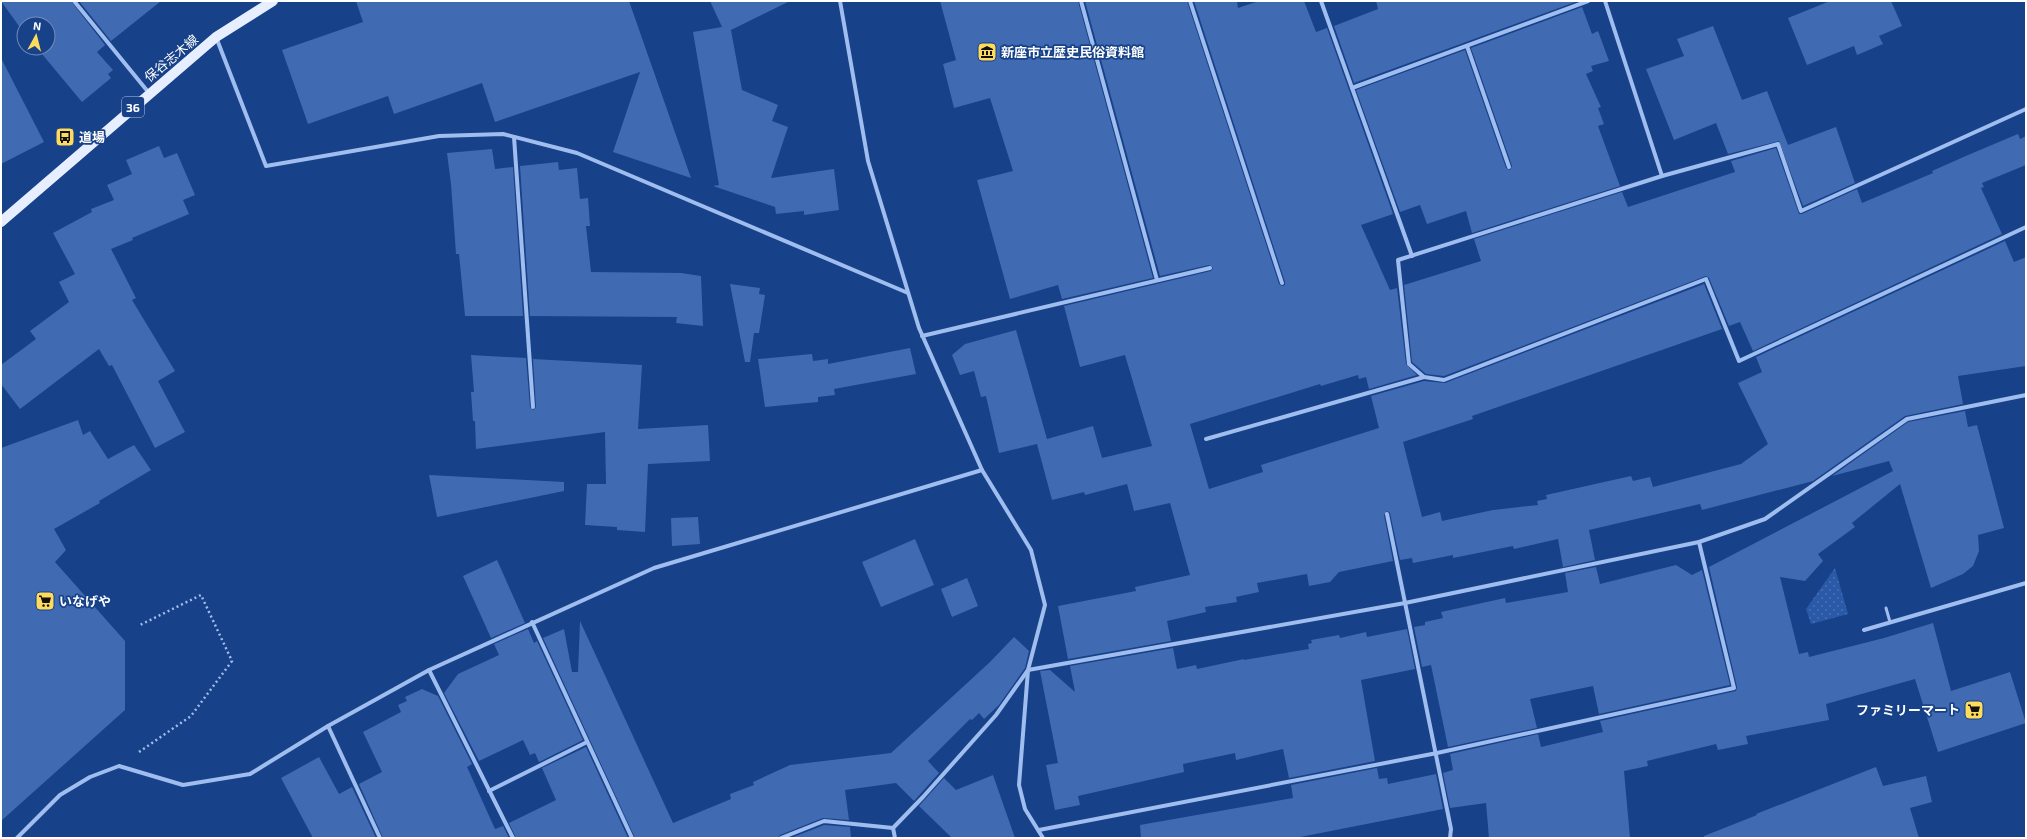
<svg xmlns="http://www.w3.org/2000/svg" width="2027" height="839" font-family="'Exo 2','Noto Sans JP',sans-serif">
<defs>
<pattern id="green-dots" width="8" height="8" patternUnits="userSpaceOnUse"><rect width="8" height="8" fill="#2a59a7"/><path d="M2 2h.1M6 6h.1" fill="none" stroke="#4a72b4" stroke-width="1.8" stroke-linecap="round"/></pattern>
</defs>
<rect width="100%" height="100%" fill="#174188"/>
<polygon fill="url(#green-dots)" points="1835,568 1848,614 1811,624 1806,609"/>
<g fill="#406ab2">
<polygon points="1,1 71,1 105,45 97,52 113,70 108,74 111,78 82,102 37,48 48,48 48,24 24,24 24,33"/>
<polygon points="79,1 161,1 111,41"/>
<polygon points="356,1 629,1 691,178 613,152 640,72 495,122 482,83 394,114 388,96 308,124 282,50 363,22"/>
<polygon points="710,1 790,1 731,30 742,90 778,105 772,121 788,127 771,178 834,169 839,210 804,215 804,211 776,214 775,207 713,186 719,185 693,32 722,27"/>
<polygon points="940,1 1078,1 1153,278 1062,299 1058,285 1010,299 977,180 1013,171 990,98 954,108 943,64 956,60"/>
<polygon points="1085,1 1187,1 1279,284 1282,286 1285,285 1285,282 1194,1 1237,1 1238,8 1259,1 1304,1 1316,32 1327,28 1393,214 1361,225 1390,290 1397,288 1406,364 1417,375 1369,389 1366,377 1359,379 1358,375 1321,386 1320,384 1190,424 1209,489 1263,472 1261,465 1379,428 1371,396 1424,381 1445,383 1704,284 1722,329 1472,416 1473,419 1403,442 1422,517 1440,512 1442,521 1493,510 1538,505 1537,501 1547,499 1546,495 1631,476 1633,481 1650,477 1653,487 1741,464 1768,444 1738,383 1762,372 1756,357 2005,241 2014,262 2026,257 2026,366 1958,376 1963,404 1905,416 1813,481 1702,510 1700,504 1589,530 1595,560 1563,567 1558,539 1514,549 1513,546 1453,558 1453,555 1413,563 1412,558 1400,560 1390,513 1387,511 1384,515 1393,561 1339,572 1330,582 1309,586 1307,574 1257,583 1259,592 1236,597 1237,602 1205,607 1206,612 1167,621 1171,641 1068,659 1058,606 1136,591 1135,587 1190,575 1170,503 1134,511 1127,484 1085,495 1084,492 1052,500 1037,444 999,453 986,396 981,397 974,371 960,375 952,355 965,344 1016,330 1047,439 1093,426 1102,458 1152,446 1125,355 1080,367 1064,306 1211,271 1213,268 1209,265 1160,276"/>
<polygon points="1376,1 1578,1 1354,83 1334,26 1378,9"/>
<polygon points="1830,1 1891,1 1902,26 1879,36 1883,44 1857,55 1854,46 1807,65 1788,18"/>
<polygon points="1582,7 1592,34 1598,31 1609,61 1591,66 1593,71 1586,74 1601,107 1598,108 1604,124 1598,126 1620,186 1472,233 1466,211 1427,224 1420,205 1400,212 1356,90 1465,50 1506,168 1510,170 1512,166 1471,48"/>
<polygon points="1713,26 1742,100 1767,91 1788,145 1836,127 1855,183 1803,206 1779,141 1728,154 1716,123 1674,140 1646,69 1684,56 1677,39"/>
<polygon points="1,58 44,142 1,164"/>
<polygon points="2018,134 2020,139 2026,136 2026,165 1982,183 1984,187 1981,188 2002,234 1753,351 1740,322 1729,326 1709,278 1706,276 1444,376 1426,374 1412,362 1404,285 1481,261 1474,239 1622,192 1628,207 1735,172 1731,161 1776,148 1799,214 1802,214 1857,189 1862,203 1933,173 1932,171 1968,155"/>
<polygon points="159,146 164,158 177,153 195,195 183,200 189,214 132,238 133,240 111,249 136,298 132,300 175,371 158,381 185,432 155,448 112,365 109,366 99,349 20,409 1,384 1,365 36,339 30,331 69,302 59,282 75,274 53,233 92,212 91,209 114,200 107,185 132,174 126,160"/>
<polygon points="492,149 495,169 513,167 523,316 465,316 459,254 456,254 451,184 447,153"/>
<polygon points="558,162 559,170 577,168 580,199 588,198 590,226 586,226 591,272 681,273 701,276 703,326 676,323 677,317 530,316 520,166"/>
<polygon points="730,284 760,288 759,294 765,295 759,333 754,333 750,362 745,362"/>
<polygon points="910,348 916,374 834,389 835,395 818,397 818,402 765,407 758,359 812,354 813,361 828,359 828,364"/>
<polygon points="471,355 526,358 530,407 533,410 536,407 533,359 642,365 638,429 708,425 710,461 648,464 645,532 617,530 617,527 585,525 587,484 606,484 605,432 476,449 475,421 473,421 471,392 474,392"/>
<polygon points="1965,411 1968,427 1977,425 2004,528 1978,535 1979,551 1973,566 1963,574 1931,588 1900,484 1852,523 1855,527 1818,554 1823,561 1805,581 1780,577 1799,654 1808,652 1809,657 1884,638 1933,623 1951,691 2010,672 2026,723 1938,752 1915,679 1826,704 1829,720 1746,736 1748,744 1718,750 1716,744 1647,761 1648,766 1624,771 1630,838 1489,838 1486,803 1450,808 1443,773 1453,770 1450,754 1538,734 1541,747 1603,732 1600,721 1736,691 1737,687 1709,567 1893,471 1889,461 1832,476 1908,422"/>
<polygon points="78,420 83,435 90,431 108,459 134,445 151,470 99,501 100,503 54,529 66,550 55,562 125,641 125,710 1,821 1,448"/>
<polygon points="429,475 564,482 564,491 437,517"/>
<polygon points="698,517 700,544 672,546 671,518"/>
<polygon points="915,539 934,585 881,607 862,562"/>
<polygon points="497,560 525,623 491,638 463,576"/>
<polygon points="1676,565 1692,575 1702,570 1730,685 1599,714 1593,686 1530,699 1537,728 1448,747 1431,665 1422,667 1414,627 1425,625 1425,622 1443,618 1441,612 1505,598 1506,603 1568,592 1565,573 1596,567 1600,584"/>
<polygon points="967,578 978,606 952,617 941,589"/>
<polygon points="580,621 673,823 731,799 730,794 754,785 753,782 790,765 891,753 990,662 1014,637 1029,651 1025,668 999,705 984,719 979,713 972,720 970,719 928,761 939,773 914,801 896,783 845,790 849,820 823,818 780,835 778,838 635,838 543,638 564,629 572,672 578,672"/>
<polygon points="528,629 534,643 537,641 583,740 539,762 535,753 530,755 523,740 479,761 444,693 458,674 499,655 494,644"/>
<polygon points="1407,629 1415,669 1361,680 1375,761 1289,778 1283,749 1236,760 1235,753 1183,764 1184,772 1078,796 1080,805 1055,810 1046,765 1058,763 1040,671 1050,670 1075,692 1070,666 1173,648 1177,669 1196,665 1197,669 1244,659 1244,660 1309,649 1308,644 1312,643 1311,640 1339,635 1340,638 1366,632 1367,637"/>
<polygon points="422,689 438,696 472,764 467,767 495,829 503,826 509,838 383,838 359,784 382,772 363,732 401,712 398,705 407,701 405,697"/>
<polygon points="586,747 628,838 516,838 509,823 556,800 542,768"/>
<polygon points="319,757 339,794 352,787 376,838 313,838 281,778"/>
<polygon points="1876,767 1883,786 1926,776 1932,802 1910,808 1919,838 1704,838 1704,836 1757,815 1756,814"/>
<polygon points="1377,768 1379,779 1387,778 1388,784 1436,774 1443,809 1295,838 1141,838 1140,825 1293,798 1291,785"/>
<polygon points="993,775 1015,838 952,838 919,806 944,778 956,790"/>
<polygon points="824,825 850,827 851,838 791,838"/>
</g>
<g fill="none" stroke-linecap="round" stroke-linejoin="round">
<polyline stroke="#9fbdee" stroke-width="2.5" stroke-dasharray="2 3" stroke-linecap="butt" points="139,752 191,716 232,661 201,595 140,625"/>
<polyline stroke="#9fbdee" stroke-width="3" points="1886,608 1890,622"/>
<g stroke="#9fbdee" stroke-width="4">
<polyline points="74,1 149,93"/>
<polyline points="840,1 868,161 919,328 982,470 1031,550 1045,605 1028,670 1019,785 1025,809 1043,838"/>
<polyline points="1081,1 1157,280"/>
<polyline points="1190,1 1282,283"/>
<polyline points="1321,1 1412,256"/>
<polyline points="1605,1 1662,176"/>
<polyline points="216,37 266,166 439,136 503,134 577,153 908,293"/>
<polyline points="1467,46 1509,167"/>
<polyline points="1352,88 1588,1"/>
<polyline points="2026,109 1801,211 1778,144 1662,176 1398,260 1409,364 1424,377 1444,380 1706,279 1739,361 2026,227"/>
<polyline points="514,137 533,407"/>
<polyline points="922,336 1210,268"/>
<polyline points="1206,439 1424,377"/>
<polyline points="1387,514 1451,829 1450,838"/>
<polyline points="532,622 632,838"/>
<polyline points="1864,630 2026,583"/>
<polyline points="429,670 513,838"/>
<polyline points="328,726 380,838"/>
<polyline points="489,791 587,742"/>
<polyline points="893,828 923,797 996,715 1028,670 1405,603 1699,542 1765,519 1907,419 2026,395"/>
<polyline points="893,828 895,838"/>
<polyline points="1039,830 1437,753 1734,688 1699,542"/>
<polyline points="17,838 60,795 90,777 119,766 183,785 250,774 328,726 429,670 654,568 982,470"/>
<polyline points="781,838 824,821 893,828"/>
</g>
<polyline stroke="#e6eeff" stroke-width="10" points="1,222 216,37 273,1"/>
</g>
<defs>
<g id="museum-square" transform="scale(1)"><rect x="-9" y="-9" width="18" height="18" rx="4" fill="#ffdb5c" stroke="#174188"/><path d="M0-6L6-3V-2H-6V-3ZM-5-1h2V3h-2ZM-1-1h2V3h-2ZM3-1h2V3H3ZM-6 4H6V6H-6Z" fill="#111"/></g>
<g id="bus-square" transform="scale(1)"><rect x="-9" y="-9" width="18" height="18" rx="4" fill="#ffdb5c" stroke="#174188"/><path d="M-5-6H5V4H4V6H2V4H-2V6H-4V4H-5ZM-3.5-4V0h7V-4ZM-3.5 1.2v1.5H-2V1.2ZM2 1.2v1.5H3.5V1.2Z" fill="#111"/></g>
<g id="supermarket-square" transform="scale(1)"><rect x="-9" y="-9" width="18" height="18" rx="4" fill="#ffdb5c" stroke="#174188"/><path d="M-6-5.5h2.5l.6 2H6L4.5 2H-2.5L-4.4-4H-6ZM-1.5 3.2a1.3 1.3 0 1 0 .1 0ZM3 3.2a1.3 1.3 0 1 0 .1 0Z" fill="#111"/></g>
</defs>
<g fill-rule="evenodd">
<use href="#museum-square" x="987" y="52"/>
<use href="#bus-square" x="65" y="137"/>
<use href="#supermarket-square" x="45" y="601"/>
<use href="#supermarket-square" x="1974" y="710"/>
</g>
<g text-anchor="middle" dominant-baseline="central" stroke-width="3.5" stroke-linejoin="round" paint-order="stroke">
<rect fill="#174188" stroke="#b9c6db" stroke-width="1" x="122" y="97" width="22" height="20" rx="3"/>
<g font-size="12" font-weight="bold" fill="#fff">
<text x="133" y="107">36</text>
</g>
<g font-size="13" font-weight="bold" fill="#fff" stroke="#174188" text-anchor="start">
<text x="1001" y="52">新座市立歴史民俗資料館</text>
<text x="79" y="137">道場</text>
<text x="59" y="601">いなげや</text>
<text x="1960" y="710" text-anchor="end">ファミリーマート</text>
</g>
<g font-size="13" fill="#fff" stroke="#174188">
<text transform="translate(171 58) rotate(-40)">保谷志木線</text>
</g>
</g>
<rect width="2027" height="839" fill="none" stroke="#ffffff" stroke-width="4"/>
<g transform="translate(36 36) rotate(7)"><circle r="19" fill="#174188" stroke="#748db8"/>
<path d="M0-3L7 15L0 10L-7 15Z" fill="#ffdb5c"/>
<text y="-6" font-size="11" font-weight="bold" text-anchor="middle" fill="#ffffff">N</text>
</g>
</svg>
